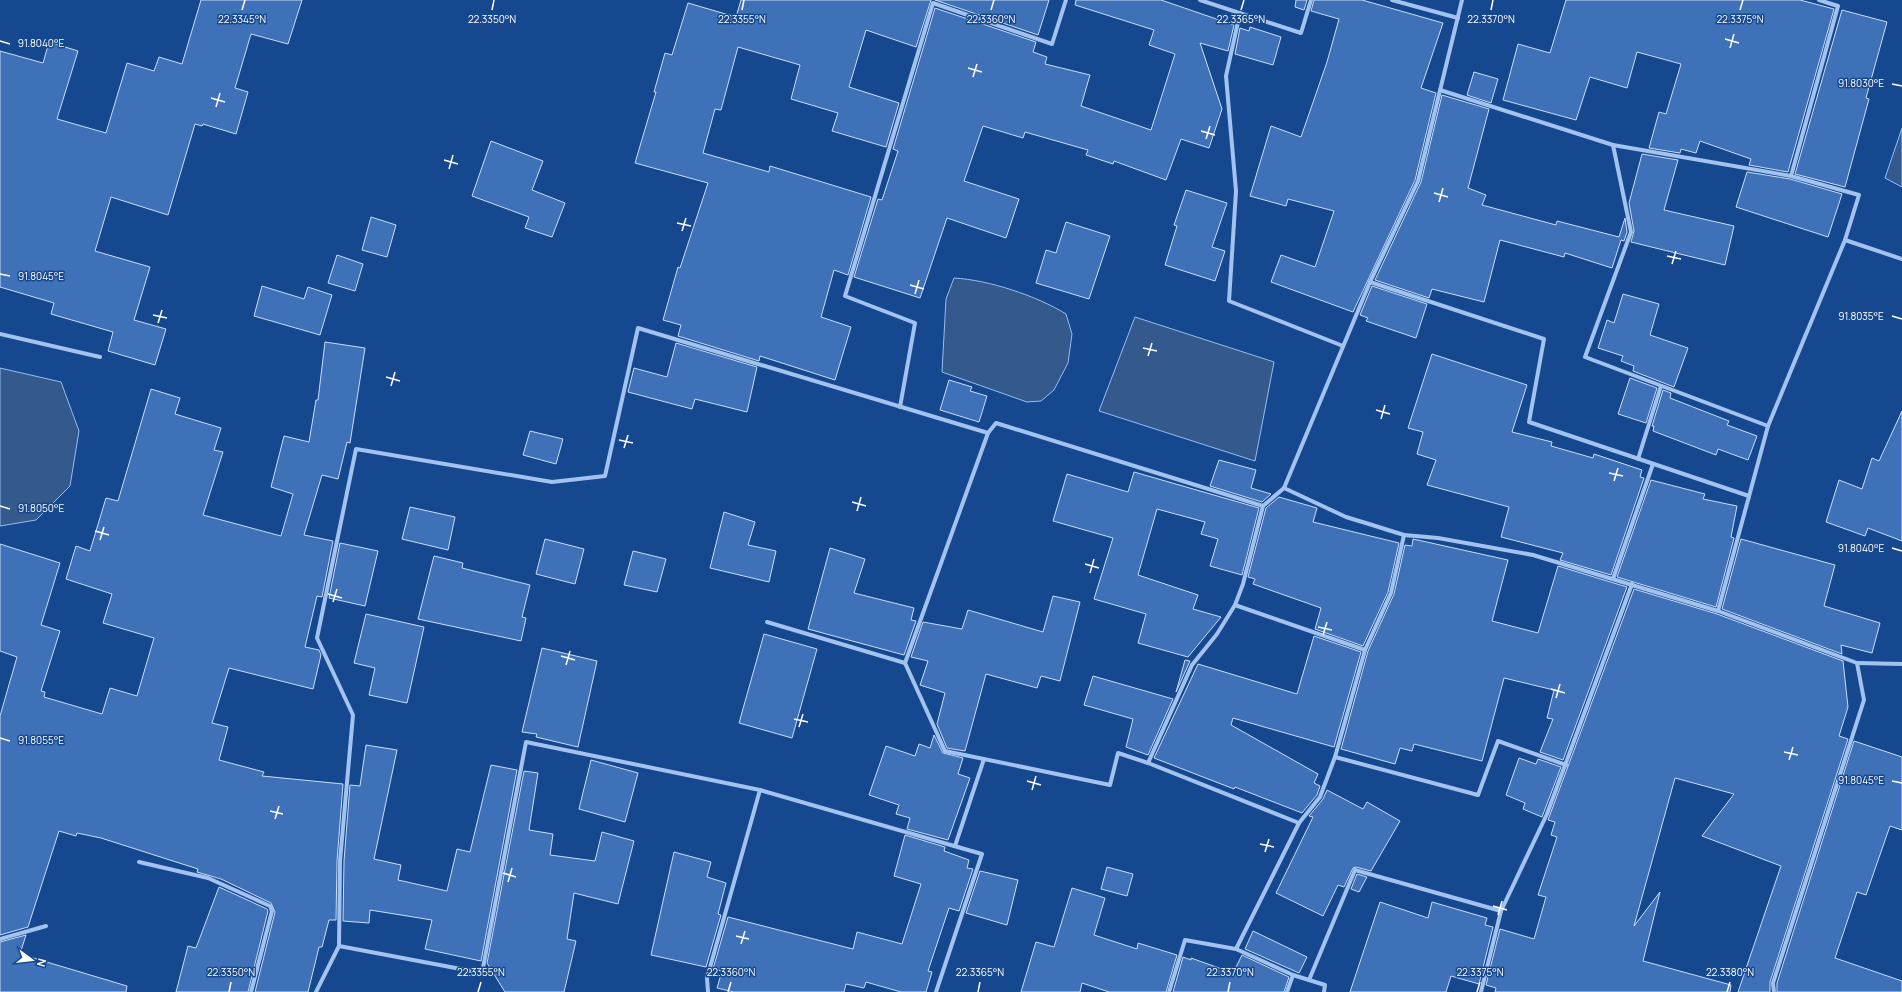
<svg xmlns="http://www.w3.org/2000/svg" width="1902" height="992" font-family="Manrope,sans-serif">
<rect width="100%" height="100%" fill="#16488f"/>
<g fill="#34598d" stroke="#94bef3">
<polygon points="1902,128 1902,187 1885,178"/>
<path d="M 954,278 C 989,280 1037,296 1066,314 L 1072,334 L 1068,363 L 1054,390 L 1041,401 L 1027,402 L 942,372 L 946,299 Z"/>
<polygon points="1135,317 1274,362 1255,461 1099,411"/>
<polygon points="0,368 61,382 79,431 70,486 36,520 0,526"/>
</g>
<g fill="#3e71b8" stroke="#c9defb">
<polygon points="201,0 302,0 288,44 251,34 235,88 248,92 236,134 203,124 202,126 195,124 168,215 111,197 95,251 150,267 134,320 166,329 155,365 108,351 113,332 51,314 54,303 0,287 0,51 43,63 49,42 78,51 57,119 106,133 127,63 154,71 159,57 182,64"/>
<polygon points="741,0 931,0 916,47 866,30 849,87 899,103 886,147 832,131 838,113 791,99 800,65 738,47 721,110 715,109 703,153 769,172 770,166 871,197 848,275 834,270 821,317 851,327 835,380 760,356 759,361 678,336 681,325 663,320 678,267 680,268 708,183 635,163 656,92 654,92 665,53 672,55 688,3 736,17"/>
<polygon points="935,0 1049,0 1038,35"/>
<polygon points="1076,0 1161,0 1234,25 1228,51 1200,43 1222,109 1209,148 1181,139 1166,180 1114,161 1113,164 1086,155 1088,150 1025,132 1023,138 983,126 964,181 1019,199 1006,238 947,218 920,298 854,277 878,199 882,200 898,151 893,149 935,8 1036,42 1033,52 1047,57 1045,64 1090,75 1081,106 1151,130 1175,54 1149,45 1154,30 1075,5"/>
<polygon points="1296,0 1307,0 1304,10 1295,7"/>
<polygon points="1314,0 1362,0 1443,23 1421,88 1436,93 1415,180 1353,312 1271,282 1281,255 1315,267 1334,211 1288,199 1286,206 1250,196 1271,126 1301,137 1327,62 1339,19 1311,11"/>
<polygon points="1566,0 1800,0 1834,9 1788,172 1749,165 1751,159 1700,141 1696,153 1681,149 1680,153 1649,148 1659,112 1666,114 1681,64 1637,52 1627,88 1590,77 1576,120 1503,100 1518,44 1550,53"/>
<polygon points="1842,10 1887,22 1866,98 1869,99 1845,187 1795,174"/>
<polygon points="1250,27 1281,37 1273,65 1235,54 1240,28 1249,31"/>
<polygon points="1474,72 1498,79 1491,103 1467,95"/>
<polygon points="1442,95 1489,109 1468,188 1486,195 1482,205 1556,225 1557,221 1619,237 1625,218 1627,232 1624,241 1621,240 1612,268 1565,253 1564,257 1500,240 1484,302 1432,289 1429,298 1375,280 1421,182"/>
<polygon points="491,141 543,161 532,190 565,203 552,237 525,228 529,217 472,196"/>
<polygon points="1642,154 1678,160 1664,210 1734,226 1725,265 1631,242 1634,231 1629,203"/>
<polygon points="1747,172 1790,179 1842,194 1828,237 1736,207"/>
<polygon points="1186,190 1227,203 1212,247 1225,251 1215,281 1165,265 1177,226 1174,225"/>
<polygon points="371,217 396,225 387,257 362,250"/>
<polygon points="1066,222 1110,236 1089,299 1036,283 1046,250 1056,253"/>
<polygon points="337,255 363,264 355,291 328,283"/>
<polygon points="262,286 304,299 308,287 332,295 320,335 254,316"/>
<polygon points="1372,286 1427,304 1416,338 1366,321 1368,318 1360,315"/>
<polygon points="1623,294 1659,304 1650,335 1688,348 1674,387 1633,371 1634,366 1621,361 1623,356 1598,348 1607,320 1614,323"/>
<polygon points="325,342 365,348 350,443 347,442 338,479 322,475 304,535 333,541 322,597 317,596 305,647 319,650 321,655 313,689 229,668 212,723 228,727 219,760 264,772 262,776 343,784 337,861 336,920 329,920 322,947 319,947 308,992 255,992 275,912 271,903 221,879 197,872 198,869 101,838 77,833 76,836 59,831 28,927 0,935 0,716 17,657 0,651 0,544 60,563 41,625 60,631 41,691 45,692 44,697 102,714 110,688 137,696 154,638 103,623 112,594 66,579 76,546 90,551 106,498 118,501 151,389 180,398 175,414 221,428 214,450 223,452 203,515 281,536 293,494 271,487 284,436 309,442 316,400 318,400"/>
<polygon points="676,343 757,367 747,412 695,399 692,409 628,392 634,368 667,377"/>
<polygon points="1432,354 1527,385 1512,432 1552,442 1551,446 1593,458 1594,454 1642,470 1640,477 1644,478 1611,575 1560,560 1563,553 1501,537 1509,507 1427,485 1436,460 1417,454 1423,432 1408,428"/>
<polygon points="1630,378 1657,388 1646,423 1618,414"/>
<polygon points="949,380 972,387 970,391 987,396 979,422 940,410"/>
<polygon points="1663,390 1671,393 1670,398 1729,421 1727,425 1757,436 1748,460 1718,449 1716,455 1653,431 1654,426 1652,426"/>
<polygon points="1902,411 1902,541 1868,528 1865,536 1826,522 1839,480 1862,489 1872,458 1879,461"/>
<polygon points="530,431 563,439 556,464 523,455"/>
<polygon points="1219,460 1256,470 1251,488 1271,494 1262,502 1210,486"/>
<polygon points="1134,472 1259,508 1242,575 1210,566 1218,539 1201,534 1205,522 1157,509 1138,575 1198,595 1193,609 1221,617 1188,657 1138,643 1146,614 1094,599 1113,538 1053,521 1067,474 1128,492"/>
<polygon points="1651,480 1705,494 1703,499 1737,506 1731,537 1734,538 1716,607 1617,577"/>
<polygon points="1279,497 1317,508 1313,522 1399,543 1388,592 1363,646 1315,629 1321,608 1253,584 1255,579 1248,577 1266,508"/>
<polygon points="410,507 455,517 448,550 402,539"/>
<polygon points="724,512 755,522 748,545 776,551 769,582 710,568"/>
<polygon points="545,539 584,549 575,584 536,574"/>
<polygon points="1413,539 1508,560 1492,621 1538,633 1558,566 1627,587 1563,760 1540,752 1553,719 1547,718 1554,690 1504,678 1482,761 1414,744 1412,751 1400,748 1395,764 1341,749 1368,651 1394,594 1405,545 1412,546"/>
<polygon points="1741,539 1835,565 1824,606 1880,623 1872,653 1841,645 1842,654 1722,609"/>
<polygon points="340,543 378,551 365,606 329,598"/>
<polygon points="830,548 865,559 854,593 914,608 911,620 916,621 904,655 808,629"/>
<polygon points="633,551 666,559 657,592 624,585"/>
<polygon points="434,556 463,563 462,568 530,585 522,617 526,618 521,641 418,619"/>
<polygon points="1634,589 1717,614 1843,661 1848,707 1839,736 1848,739 1770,982 1770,992 1738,992 1781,866 1702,836 1734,794 1675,778 1634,926 1660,892 1643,961 1731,985 1730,992 1495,992 1496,988 1486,985 1500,929 1534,939 1546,897 1538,895 1557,837 1551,835 1555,822 1548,820"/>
<polygon points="1053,596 1080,602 1060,681 1041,676 1037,688 986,674 965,751 947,748 937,724 945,693 920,685 928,661 911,657 923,622 962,629 968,610 1043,632"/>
<polygon points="366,614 424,627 407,703 369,695 375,668 354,663"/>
<polygon points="764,634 817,649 792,738 739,723"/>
<polygon points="1314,636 1361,652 1334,747 1233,718 1231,725 1318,774 1314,783 1320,786 1317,795 1302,813 1235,787 1234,789 1154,758 1198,664 1297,694"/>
<polygon points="542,648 597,661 578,747 536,737 537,734 522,732"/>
<polygon points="1185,660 1190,661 1176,692"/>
<polygon points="1093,676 1173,699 1148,755 1126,747 1133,719 1084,705"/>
<polygon points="934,735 943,753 963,758 958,774 970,778 948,840 907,829 910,818 896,814 899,805 869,795 886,746 915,756 919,744 930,748"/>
<polygon points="1854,741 1902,757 1902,830 1890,826 1866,895 1857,892 1835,958 1902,981 1902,992 1777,992 1777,983"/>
<polygon points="366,745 397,750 374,859 401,865 398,880 447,891 457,849 470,852 491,765 517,770 481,961 425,949 432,920 370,910 369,923 343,921 344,861 350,785 360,786"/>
<polygon points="1519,758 1536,764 1538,759 1561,767 1542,817 1523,809 1525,803 1506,795"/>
<polygon points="591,760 638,773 625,822 579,809"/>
<polygon points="524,771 538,773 529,830 553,834 550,855 595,861 602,832 634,841 618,904 574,893 567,939 576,941 564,992 505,992 487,963"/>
<polygon points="1327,790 1363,809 1367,802 1400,821 1371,871 1356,867 1353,868 1344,887 1338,885 1323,916 1276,893 1313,817 1309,816 1323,799"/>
<polygon points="905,835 945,847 944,851 969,860 967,868 973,869 959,911 949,908 928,971 932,972 926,992 901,992 866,982 864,988 846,984 844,992 734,992 717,988 722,971 713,969 728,917 853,949 857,932 902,944 921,884 894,876"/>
<polygon points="674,852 711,862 707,877 726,883 718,914 721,915 706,967 651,955"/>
<polygon points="1107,867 1133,874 1127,896 1101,889"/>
<polygon points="980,871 1018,880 1007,925 966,913"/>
<polygon points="1357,874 1367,877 1359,892 1351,889"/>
<polygon points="219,887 267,909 268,911 248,992 176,992 188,946 196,948"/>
<polygon points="1072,888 1105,898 1094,935 1137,949 1138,943 1177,955 1166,992 1109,992 1082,983 1080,992 1021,992 1036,942 1054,947"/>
<polygon points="1380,902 1428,918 1432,902 1487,918 1485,925 1493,927 1479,984 1451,976 1446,992 1350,992"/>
<polygon points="1253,931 1307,957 1299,973 1245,949"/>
<polygon points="26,935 20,954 127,986 126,992 0,992 0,942"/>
<polygon points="1242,955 1289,977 1284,992 1173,992 1183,957 1191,960 1191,958 1233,973"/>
</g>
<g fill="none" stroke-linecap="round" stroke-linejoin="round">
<g stroke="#a2c3f0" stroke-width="4">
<polyline points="1200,0 1301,33 1311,0"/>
<polyline points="1392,0 1458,18"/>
<polyline points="1819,0 1838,6 1791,176 1859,195 1845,240 1902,259"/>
<polyline points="1240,13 1226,76 1236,191 1229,301 1343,346"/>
<polyline points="1440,90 1613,145 1631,232 1585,357 1768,426 1718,611"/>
<polyline points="1613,145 1791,176"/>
<polyline points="1370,282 1544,339 1529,422 1749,496"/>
<polyline points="0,334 100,357"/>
<polyline points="900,407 915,323 845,296 933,3 1052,44 1066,0"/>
<polyline points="1768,426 1845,240"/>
<polyline points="988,433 905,663 945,751 1110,785 1118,753 1148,763 1192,665 1217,634 1235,605 1243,584 1263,506 1284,488 1370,282 1418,181 1462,0"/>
<polyline points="1638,459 1661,386"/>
<polyline points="1284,488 1346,517 1369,524 1404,535 1438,538 1533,555 1718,611 1857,663 1864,700 1773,983 1774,992"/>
<polyline points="1613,579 1653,464"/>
<polyline points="1235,605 1365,650"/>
<polyline points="767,622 905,663"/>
<polyline points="1857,663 1902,664"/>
<polyline points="1335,757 1478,795 1498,741 1566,765"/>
<polyline points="1148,763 1299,823 1320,797 1335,757 1365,650 1391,593 1404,535"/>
<polyline points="760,790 982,854 936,992"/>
<polyline points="955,846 984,759"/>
<polyline points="139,862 208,878 270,906 272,911 251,992"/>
<polyline points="0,939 46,926"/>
<polyline points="339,946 482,973 526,742 760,790 707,978 708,992"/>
<polyline points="1236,949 1293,975 1287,992"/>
<polyline points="1293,975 1325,985 1324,992"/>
<polyline points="1309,980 1355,870 1501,911"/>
<polyline points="316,992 339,946 340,861 353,715 317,638 356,449 552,482 605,476 638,328 988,433 996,423 1263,506"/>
<polyline points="1169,992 1185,940 1236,949 1299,823"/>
<polyline points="1481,992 1501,911 1547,814 1632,584"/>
</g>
</g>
<path fill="none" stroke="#fff" stroke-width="1.5" d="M 242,10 L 245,0M 492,10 L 494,0M 742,10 L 744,0M 991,10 L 994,0M 1241,10 L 1244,0M 1491,10 L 1493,0M 1740,10 L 1743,0M 1725,39 L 1739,43M 0,41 L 10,44M 1730,48 L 1734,34M 968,68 L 982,72M 973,77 L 977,64M 1892,84 L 1902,86M 211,98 L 225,102M 216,107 L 220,93M 1201,131 L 1215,135M 1206,139 L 1210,126M 444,160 L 458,164M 449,169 L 453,155M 1434,193 L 1448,197M 1439,202 L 1443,188M 677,223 L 691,226M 682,231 L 686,218M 1667,256 L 1681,259M 1672,264 L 1676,251M 0,274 L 10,276M 910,285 L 924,289M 915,294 L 919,280M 153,315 L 167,318M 1892,316 L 1902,319M 158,323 L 162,310M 1143,348 L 1157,351M 1148,356 L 1152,343M 386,377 L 400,381M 391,386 L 395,372M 1376,410 L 1390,414M 1381,419 L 1385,405M 619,440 L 633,443M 624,448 L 628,435M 1609,473 L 1623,476M 1614,481 L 1618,468M 852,502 L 866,506M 0,506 L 10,509M 857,511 L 861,497M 95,531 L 109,535M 100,540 L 104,527M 1892,548 L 1902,551M 1085,564 L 1099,568M 1090,573 L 1094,559M 328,594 L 342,598M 333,602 L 337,589M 1318,627 L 1332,630M 1323,635 L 1327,622M 561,656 L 575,660M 566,665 L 570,651M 1551,689 L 1565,693M 1556,698 L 1560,684M 794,719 L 808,722M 799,727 L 803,714M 0,738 L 10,741M 1784,752 L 1798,755M 1789,760 L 1793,747M 1027,781 L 1041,785M 1892,781 L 1902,783M 1032,790 L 1036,776M 270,811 L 283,814M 275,819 L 279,806M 1260,844 L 1274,847M 1265,852 L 1269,839M 503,873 L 516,877M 508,882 L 512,868M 1493,906 L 1507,910M 1498,915 L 1502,901M 736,936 L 749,939M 741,944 L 745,931M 229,992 L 231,982M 478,992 L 481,982M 728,992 L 731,982M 978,992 L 980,982M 1228,992 L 1230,982M 1477,992 L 1480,982M 1727,992 L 1730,982"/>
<g font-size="10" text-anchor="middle" fill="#fff" stroke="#16488f" stroke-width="3" stroke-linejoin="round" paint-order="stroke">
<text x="242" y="23">22.3345°N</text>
<text x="492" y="23">22.3350°N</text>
<text x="742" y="23">22.3355°N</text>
<text x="991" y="23">22.3360°N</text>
<text x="1241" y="23">22.3365°N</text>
<text x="1491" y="23">22.3370°N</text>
<text x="1740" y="23">22.3375°N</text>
<text x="41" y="47">91.8040°E</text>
<text x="1861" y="87">91.8030°E</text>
<text x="41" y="280">91.8045°E</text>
<text x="1861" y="320">91.8035°E</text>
<text x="41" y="512">91.8050°E</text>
<text x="1861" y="552">91.8040°E</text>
<text x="41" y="744">91.8055°E</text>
<text x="1861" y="784">91.8045°E</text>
<text x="231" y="976">22.3350°N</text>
<text x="481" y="976">22.3355°N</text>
<text x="731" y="976">22.3360°N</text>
<text x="980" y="976">22.3365°N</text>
<text x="1230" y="976">22.3370°N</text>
<text x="1480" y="976">22.3375°N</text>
<text x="1730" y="976">22.3380°N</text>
</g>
<g transform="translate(32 960) rotate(105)" stroke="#16488f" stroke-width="3" paint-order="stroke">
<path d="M0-3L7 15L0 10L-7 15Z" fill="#ffffff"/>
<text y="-6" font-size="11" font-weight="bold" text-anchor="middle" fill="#ffffff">N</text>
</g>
</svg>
